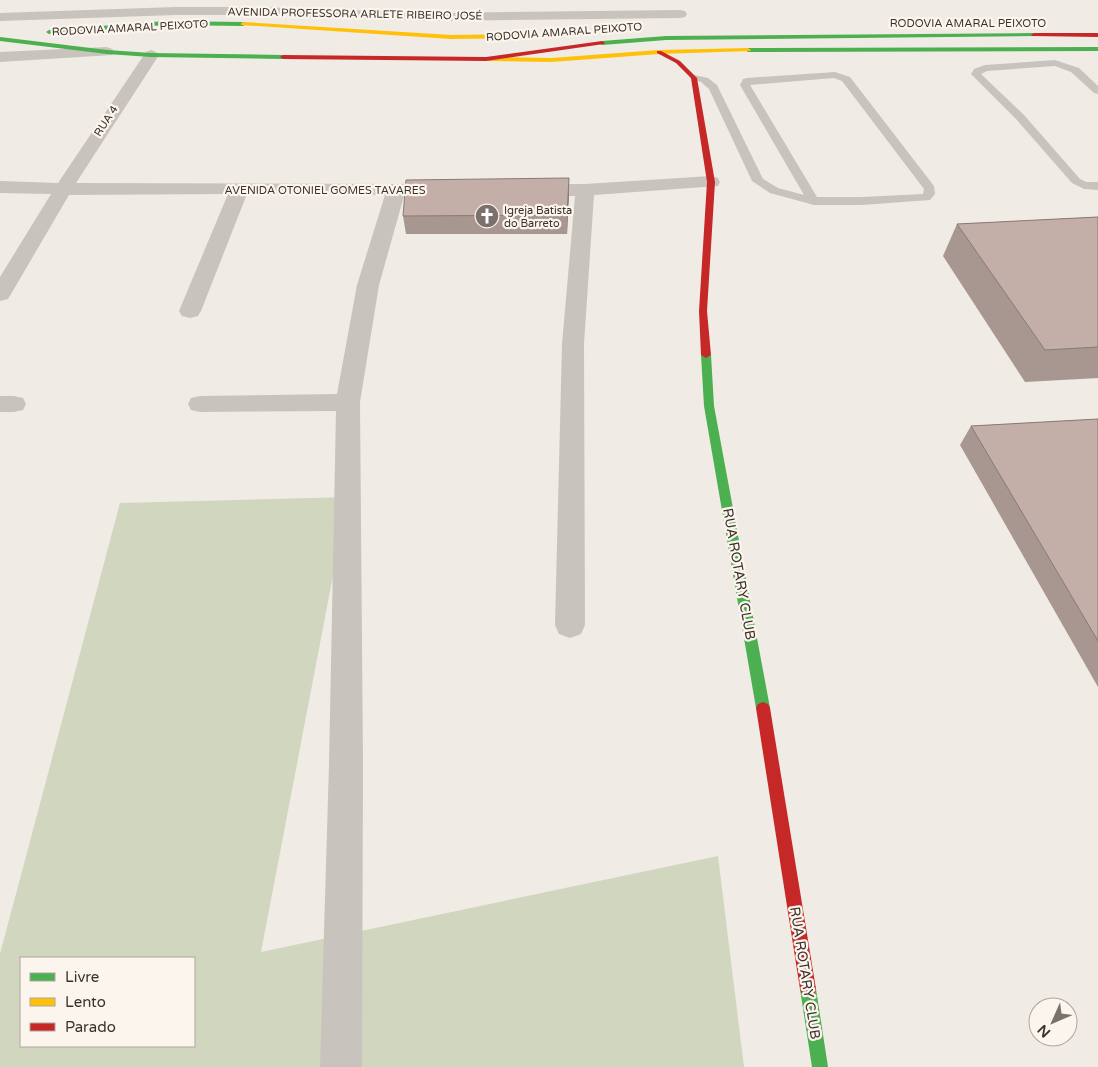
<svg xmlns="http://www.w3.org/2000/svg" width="1098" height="1067" font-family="'Varela Round',sans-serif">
<rect width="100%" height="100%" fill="#f0ebe5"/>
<path fill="#d1d6bf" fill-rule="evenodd" d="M 348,497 L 261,952 L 718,856 L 744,1067 L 0,1067 L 0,954 L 120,503 ZM 21,958 L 194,958 L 194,1046 L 21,1046 Z"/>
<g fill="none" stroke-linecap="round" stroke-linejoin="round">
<g fill="#c9c3be" fill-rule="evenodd">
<polygon points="1055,60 1079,68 1098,86 1098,94 1094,93 1071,72 1055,66 987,71 981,74 1024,115 1080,179 1086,182 1098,182 1098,190 1084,189 1072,183 1016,119 971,74 974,69 985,65"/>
<path d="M 835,72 L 850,77 L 934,186 L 935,194 L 930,200 L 862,205 L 814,205 L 770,193 L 752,181 L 709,89 L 701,82 L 689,78 L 694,75 L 708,78 L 717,85 L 763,179 L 778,188 L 804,195 L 740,85 L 743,79 L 747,78 ZM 834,78 L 842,81 L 924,189 L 923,194 L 862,197 L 817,197 L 750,85 Z"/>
</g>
<g fill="#c9c3be" fill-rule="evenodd">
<polygon points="176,7 259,7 433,13 680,10 685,11 687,14 685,17 680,18 433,21 259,15 176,15 0,21 0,13"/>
<polygon points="107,47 112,49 115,52 112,55 0,62 0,52"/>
<polygon points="151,50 156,52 159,55 76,183 412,184 419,186 421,190 419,194 404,196 379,285 360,402 363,764 362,1067 320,1067 329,764 336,411 200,412 191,410 188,404 191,398 200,396 337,394 357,285 385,195 247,194 201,311 198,316 190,318 182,316 179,311 228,194 69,195 11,294 8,299 0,301 0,277 51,194 0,193 0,181 58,183 146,52"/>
<polygon points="711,176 718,178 720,182 718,186 594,195 584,344 585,625 581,634 570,638 559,634 555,625 562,344 575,196 533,196 526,194 524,190 526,186 533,184 585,184"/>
<polygon points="0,396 14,396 23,398 26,404 23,410 14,412 0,412"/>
</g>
<g fill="#4caf50" fill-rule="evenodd">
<polygon points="165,21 243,22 246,24 243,26 165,25 49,34 46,32 49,30"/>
<polygon points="1034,33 1037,35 1036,36 666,40 602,45 599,43 602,41 666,36"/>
<polygon points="0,37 107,50 151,53 283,55 286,57 283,59 151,57 107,54 0,41"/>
<polygon points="1098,47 1098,51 748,52 745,50 748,48"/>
<polygon points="706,352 711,355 714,406 770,708 768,712 763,714 758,712 756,708 704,406 701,355"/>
<polygon points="808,981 814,983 816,989 828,1067 812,1067 800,989 802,983"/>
</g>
<g fill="#ffc107" fill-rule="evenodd">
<polygon points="243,22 451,35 533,34 536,36 533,38 451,39 241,25 241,23"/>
<polygon points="748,48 751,50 750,51 659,54 551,62 486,61 483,59 486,57 551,58 659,50"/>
</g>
<g fill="#c62828" fill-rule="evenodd">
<polygon points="1034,33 1098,33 1098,37 1032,36 1031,35"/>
<polygon points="602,41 605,43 604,44 486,61 283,59 280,57 283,55 486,57"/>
<polygon points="657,51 661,51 680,61 697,78 715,182 707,311 711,355 706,358 701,355 699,311 707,182 691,78 676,63 657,53"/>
<polygon points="763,702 768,704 770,708 816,989 814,995 808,997 802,995 800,989 756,708 758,704"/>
</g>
</g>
<g fill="#a89690">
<polygon points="569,178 567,234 406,234 403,216"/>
<polygon points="1098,217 1098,378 1025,382 943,256 957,224"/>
<polygon points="1098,419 1098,687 960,445 971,426"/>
</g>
<polygon fill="#887a75" points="569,178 569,196 567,234 567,215"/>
<g fill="#c3afa7" stroke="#887a75">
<polygon points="569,178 567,215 403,216 406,180"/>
<polygon points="1098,217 1098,347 1045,350 957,224"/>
<polygon points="1098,419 1098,641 971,426"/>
</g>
<defs>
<g id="church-disc" transform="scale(1.25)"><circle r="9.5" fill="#7a716c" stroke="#fbf5ee"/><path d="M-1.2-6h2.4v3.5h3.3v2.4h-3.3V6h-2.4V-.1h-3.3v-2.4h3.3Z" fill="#fff"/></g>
</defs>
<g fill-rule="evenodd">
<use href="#church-disc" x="487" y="216"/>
</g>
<g text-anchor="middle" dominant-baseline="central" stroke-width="4.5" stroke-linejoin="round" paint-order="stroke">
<g font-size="11" fill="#3b302b" stroke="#fbf5ee">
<text transform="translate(355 14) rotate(1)">AVENIDA PROFESSORA ARLETE RIBEIRO JOSÉ</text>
<text x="968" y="23">RODOVIA AMARAL PEIXOTO</text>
<text transform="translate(130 28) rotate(-3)">RODOVIA AMARAL PEIXOTO</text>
<text transform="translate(564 32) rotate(-4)">RODOVIA AMARAL PEIXOTO</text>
<text transform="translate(106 121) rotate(-57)">RUA 4</text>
<text x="325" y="190">AVENIDA OTONIEL GOMES TAVARES</text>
</g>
<g font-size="11" fill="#3b302b" stroke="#fbf5ee" text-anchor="start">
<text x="504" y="210">Igreja Batista<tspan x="504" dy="13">do Barreto</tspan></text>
</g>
<g font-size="14" fill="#3b302b" stroke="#fbf5ee">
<text transform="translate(739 574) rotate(80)">RUA ROTARY CLUB</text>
<text transform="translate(805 973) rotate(81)">RUA ROTARY CLUB</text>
</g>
</g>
<rect x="20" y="957" width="175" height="90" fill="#fbf5ee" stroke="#aea6a0"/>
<rect x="30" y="973" width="25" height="8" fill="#4caf50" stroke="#aea6a0"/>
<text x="65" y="982" font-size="15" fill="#3b302b">Livre</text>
<rect x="30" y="998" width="25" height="8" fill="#ffc107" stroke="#aea6a0"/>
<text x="65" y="1007" font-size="15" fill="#3b302b">Lento</text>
<rect x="30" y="1023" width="25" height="8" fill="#c62828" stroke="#aea6a0"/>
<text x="65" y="1032" font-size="15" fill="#3b302b">Parado</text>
<g transform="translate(1053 1022) rotate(225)"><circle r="24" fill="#fbf5ee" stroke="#aea6a0"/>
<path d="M0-4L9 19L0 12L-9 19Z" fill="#7a716c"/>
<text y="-8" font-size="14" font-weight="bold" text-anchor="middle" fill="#3b302b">N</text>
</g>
</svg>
